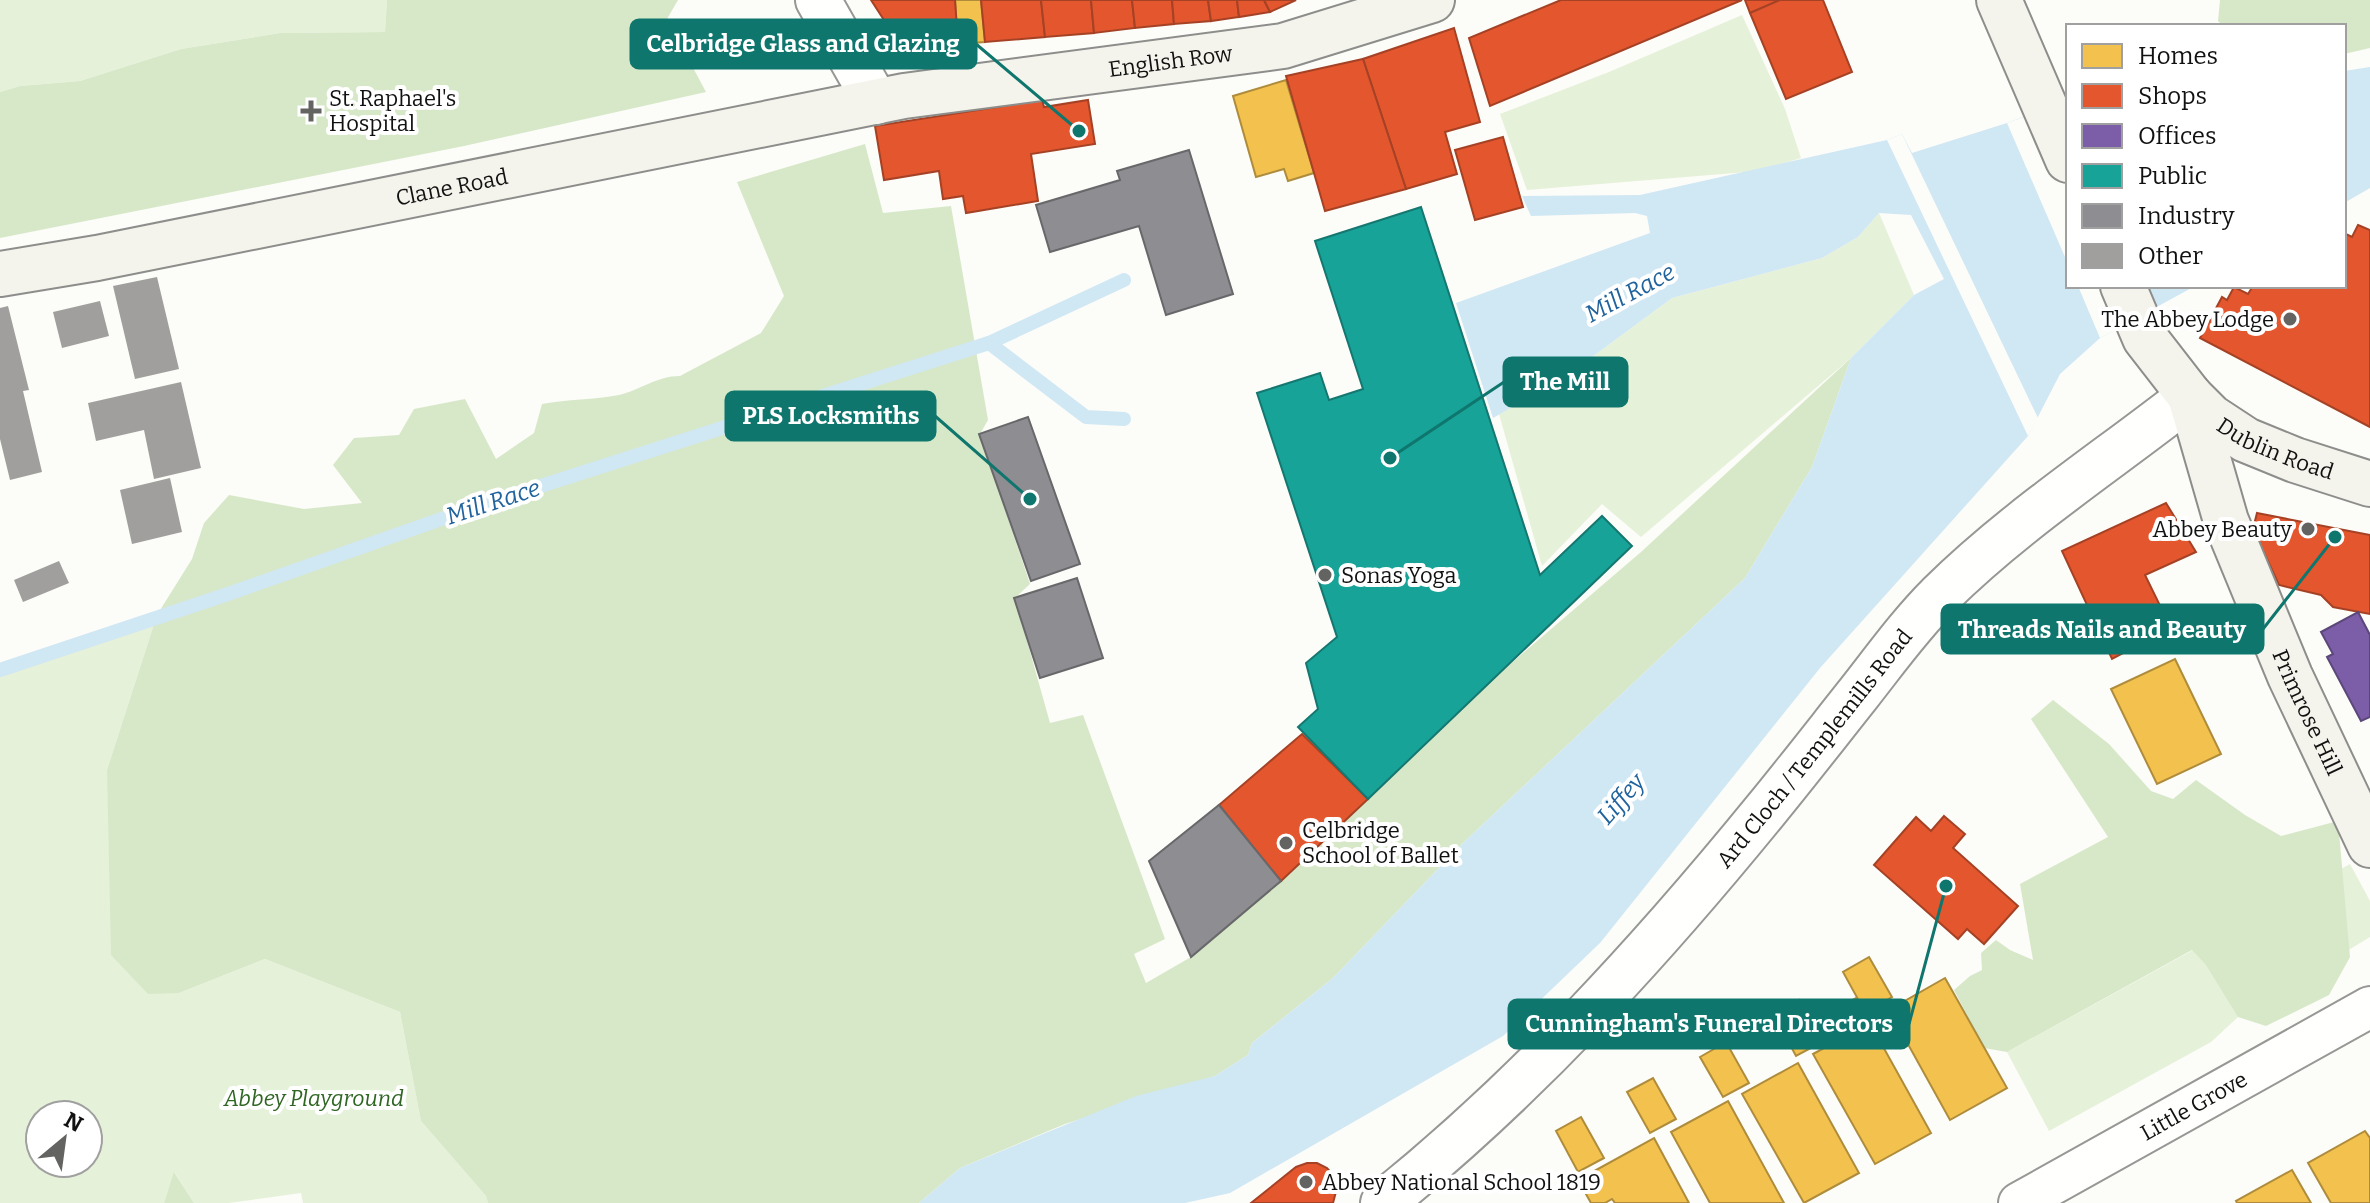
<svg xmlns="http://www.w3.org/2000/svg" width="2370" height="1203" font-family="Bitter,serif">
<rect width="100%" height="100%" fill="#fcfcf8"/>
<g fill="#e6f1d9" fill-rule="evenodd">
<polygon points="0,0 387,0 385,32 280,33 181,49 80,81 20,86 0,92"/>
<polygon points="1742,15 1785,109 1801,158 1759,171 1527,190 1500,114 1609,72"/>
<polygon points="1879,213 1914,295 1851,358 1641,537 1602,504 1542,566 1499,414 1569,374 1672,298 1822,258 1858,237"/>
<path d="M 157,615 L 107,770 L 179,993 L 265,959 L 400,1012 L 421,1121 L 486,1196 L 488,1203 L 303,1203 L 301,1193 L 229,1203 L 194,1203 L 175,1173 L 164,1203 L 0,1203 L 0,671 ZM 40,1115 L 88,1115 L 88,1163 L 40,1163 Z"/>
<polygon points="2350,864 2370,901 2370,937 2238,1017 2211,1042 2049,1131 2007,1052"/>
</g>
<g fill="#d7e8c8">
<polygon points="387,0 678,0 667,19 706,92 464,146 0,238 0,92 20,86 80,81 181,49 280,33 385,32"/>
<polygon points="2220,0 2370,0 2370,48 2344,54 2344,26 2223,26 2218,21"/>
<path d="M 865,144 L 883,213 L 951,206 L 988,420 L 980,434 L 1030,584 L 1015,598 L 1050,723 L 1083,715 L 1165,939 L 1134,954 L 1146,983 L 1191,957 L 1281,881 L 1495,677 L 1641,552 L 1851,358 L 1812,467 L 1745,578 L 1462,844 L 1333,978 L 1252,1043 L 1248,1055 L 1215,1076 L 1065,1124 L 960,1168 L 919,1203 L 488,1203 L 486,1196 L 421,1121 L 400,1012 L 265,959 L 179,993 L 148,994 L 111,955 L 107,770 L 157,615 L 192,559 L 204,523 L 229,495 L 304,509 L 362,503 L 333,465 L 354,438 L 399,435 L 414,409 L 465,399 L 496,459 L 534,433 L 542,404 C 567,399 595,400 619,395 C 640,390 657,376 680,376 L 761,333 L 784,296 L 737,182 Z"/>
<polygon points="2053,700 2109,744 2151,791 2173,799 2196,780 2245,815 2281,836 2338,821 2350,957 2329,995 2266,1026 2238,1017 2206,965 2192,950 2007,1052 1984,1048 1954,990 1970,976 1982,970 1981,953 1996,940 2010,950 2033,960 2020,884 2108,837 2031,719"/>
<polygon points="174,1172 194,1203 164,1203"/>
</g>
<g fill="#d0e7f4">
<polygon points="2370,67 2370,188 2344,203 2344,71"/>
<polygon points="2068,100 2068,286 2195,286 2100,338 2060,374 2028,436 1820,668 1600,943 1503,1036 1230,1193 1185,1203 919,1203 960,1168 1136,1096 1215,1076 1248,1055 1252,1043 1333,978 1462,844 1745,578 1812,467 1851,358 1914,295 1944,279 1911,215 1879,213 1858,237 1822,258 1672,298 1569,374 1493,418 1456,303 1650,233 1647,216 1635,213 1531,216 1522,196 1640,195 1887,140 1902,134 1912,153 2007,123"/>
</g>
<g fill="#fcfcf8">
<polygon points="2068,108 2068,264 2007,123 2046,109"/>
<polygon points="1902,134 2038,418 2028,436 1887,140"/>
<polygon points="2078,286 2142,286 2152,310 2100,338"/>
</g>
<g fill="#f2c14e" stroke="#ae8c3c" stroke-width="2">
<polygon points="955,0 981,0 985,42 958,44"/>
<polygon points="1286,80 1314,173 1288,181 1284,169 1256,177 1233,96"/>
<polygon points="2175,659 2221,754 2157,784 2111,689"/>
<polygon points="1869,957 1892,997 1865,1012 1843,972"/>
<polygon points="1945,978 2007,1088 1950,1120 1889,1010"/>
<polygon points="1856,998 1931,1133 1875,1164 1813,1054 1839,1040 1825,1015"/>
<polygon points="1799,1000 1822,1042 1796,1056 1774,1015"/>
<polygon points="1726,1042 1749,1083 1723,1097 1700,1057"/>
<polygon points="1798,1063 1859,1173 1804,1203 1742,1094"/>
<polygon points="1653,1078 1676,1119 1650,1133 1627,1092"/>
<polygon points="1728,1101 1784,1203 1710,1203 1671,1132"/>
<polygon points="1581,1117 1604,1158 1578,1172 1556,1131"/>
<polygon points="2365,1131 2370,1138 2370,1203 2331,1203 2308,1163"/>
<polygon points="1654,1138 1689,1203 1615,1203 1612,1199 1605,1203 1591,1203 1578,1180"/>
<polygon points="2292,1170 2311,1203 2237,1203 2236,1201"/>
</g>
<g fill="#e4572e" stroke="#a54225" stroke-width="2">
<polygon points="871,0 955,0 958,44 904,51"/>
<polygon points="981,0 1041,0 1045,37 985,42"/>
<polygon points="1041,0 1091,0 1094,33 1045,37"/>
<polygon points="1091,0 1132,0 1135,28 1094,33"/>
<polygon points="1132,0 1172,0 1174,24 1135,28"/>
<polygon points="1172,0 1208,0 1211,21 1174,24"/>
<polygon points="1208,0 1237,0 1239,17 1211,21"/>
<polygon points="1237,0 1264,0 1270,12 1239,17"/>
<polygon points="1264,0 1296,0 1270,12"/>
<polygon points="1561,0 1742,0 1490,106 1469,38"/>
<polygon points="1745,0 1780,0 1750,13"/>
<polygon points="1780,0 1823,0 1852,72 1786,99 1750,13"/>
<polygon points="1454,28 1480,122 1445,132 1457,174 1406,189 1363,59"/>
<polygon points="1363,59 1406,189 1325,211 1286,76"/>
<polygon points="1042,100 1044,107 1088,100 1095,144 1031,154 1038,201 966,213 963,196 943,199 939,171 884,180 875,126"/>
<polygon points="1503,137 1523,207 1475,220 1455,150"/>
<polygon points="2358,225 2370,230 2370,427 2200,338 2222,297 2227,300 2234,287 2248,294 2253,286 2344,286 2344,233 2352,237"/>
<polygon points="2166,503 2196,552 2145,575 2171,628 2112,659 2062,551"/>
<polygon points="2257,513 2370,535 2370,614 2333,607 2321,595 2279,585 2253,529"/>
<polygon points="1302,734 1368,799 1281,881 1219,805"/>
<polygon points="1944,816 1965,834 1953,848 2018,906 1984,944 1967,929 1958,939 1874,865 1916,817 1931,831"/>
<polygon points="1307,1163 1317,1163 1327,1168 1334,1176 1337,1188 1333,1203 1251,1203 1296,1167"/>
</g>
<polygon fill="#7b5ea7" stroke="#5b477a" stroke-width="2" points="2358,612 2370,635 2370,717 2361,721 2327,657 2333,654 2321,632"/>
<polygon fill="#17a398" stroke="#157770" stroke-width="2" points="1421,207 1540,575 1602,516 1632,546 1368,799 1298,727 1318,709 1306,663 1337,637 1257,393 1320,373 1329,400 1363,389 1315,241"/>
<g fill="#8d8d92" stroke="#68686b" stroke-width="2">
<polygon points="1189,150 1233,294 1166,315 1139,226 1050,252 1036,205 1120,180 1117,171"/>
<polygon points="1028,417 1080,564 1031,581 979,434"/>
<polygon points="1077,578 1103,658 1040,678 1014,598"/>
<polygon points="1219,805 1281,881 1191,957 1149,861"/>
</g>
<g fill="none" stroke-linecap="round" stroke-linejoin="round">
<g stroke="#d0e7f4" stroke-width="14">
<polyline points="989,343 1086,417 1124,419"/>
<polyline points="0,670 228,594 487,503 989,343 1124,280"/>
</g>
</g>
<g fill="#a09f9d">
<polygon points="157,277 179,369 135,379 113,286"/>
<polygon points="100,301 109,336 62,348 53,312"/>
<polygon points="8,306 29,390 23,391 42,472 10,480 0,439 0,308"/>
<polygon points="181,382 201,468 154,479 144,430 96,441 88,403"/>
<polygon points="170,478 182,532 132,544 120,490"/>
<polygon points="59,561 69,583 23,602 14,580"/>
</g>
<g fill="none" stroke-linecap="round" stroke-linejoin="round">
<g stroke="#979795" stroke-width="44">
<g id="minor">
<path id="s1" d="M 2019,1203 L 2370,1007"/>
</g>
</g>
<g stroke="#979795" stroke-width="48">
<g id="tertiary">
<polyline points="818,0 876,102"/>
<path id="s2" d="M 1383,1203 C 1526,1088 1650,952 1765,811 C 1797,772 1828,732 1859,693 C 1885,660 1910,625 1940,595 C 2016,520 2106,462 2190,396"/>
</g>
</g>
<g stroke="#8d8d8c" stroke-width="48">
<g id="secondary">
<polyline points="1999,0 2068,160"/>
<path id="s3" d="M 0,274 L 97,258 L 904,96 L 1283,46 L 1432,0"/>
<path id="s4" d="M 2123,286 L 2145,338 L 2190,396 L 2211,417 L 2246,440 L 2295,460 L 2370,484"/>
<path id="s5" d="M 2190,396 L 2226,521 L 2290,676 L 2370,845"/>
</g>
</g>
<use href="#minor" stroke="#fffffe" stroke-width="40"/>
<use href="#tertiary" stroke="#fffffe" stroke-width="44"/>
<use href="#secondary" stroke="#f5f4ec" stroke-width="44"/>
</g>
<g fill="#636362" stroke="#fff" stroke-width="3">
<path d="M307 99h8v8h8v8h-8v8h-8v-8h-8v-8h8z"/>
<circle cx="2290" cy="319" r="8"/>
<circle cx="2308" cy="529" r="8"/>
<circle cx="1325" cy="575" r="8"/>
<circle cx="1286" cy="843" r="8"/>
<circle cx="1306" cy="1182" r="8"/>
</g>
<g text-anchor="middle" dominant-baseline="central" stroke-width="8" stroke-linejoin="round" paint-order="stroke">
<g font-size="22" fill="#111" stroke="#fff">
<text stroke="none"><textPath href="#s3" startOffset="1190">English Row</textPath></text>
<text stroke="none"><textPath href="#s3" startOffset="460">Clane Road</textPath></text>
<text stroke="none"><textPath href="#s4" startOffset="232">Dublin Road</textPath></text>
<text stroke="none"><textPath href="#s5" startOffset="338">Primrose Hill</textPath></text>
<text stroke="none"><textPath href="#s2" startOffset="628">Ard Cloch / Templemills Road</textPath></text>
<text stroke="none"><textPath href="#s1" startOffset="200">Little Grove</textPath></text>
</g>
<g font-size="22" fill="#111" stroke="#fff" text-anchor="start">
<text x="329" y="98">St. Raphael's<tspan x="329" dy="25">Hospital</tspan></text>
<text x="2274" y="319" text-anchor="end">The Abbey Lodge</text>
<text x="2292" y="529" text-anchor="end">Abbey Beauty</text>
<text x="1341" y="575">Sonas Yoga</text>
<text x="1302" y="830">Celbridge<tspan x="1302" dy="25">School of Ballet</tspan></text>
<text x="1322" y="1182">Abbey National School 1819</text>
</g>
<g font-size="22" font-style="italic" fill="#306624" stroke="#fff">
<text x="314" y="1098">Abbey Playground</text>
</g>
<g font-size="24" font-style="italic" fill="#20639d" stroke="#fff">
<text transform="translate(1630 293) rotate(-28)">Mill Race</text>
<text transform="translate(493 502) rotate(-18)">Mill Race</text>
<text transform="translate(1621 799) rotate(-49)">Liffey</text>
</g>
</g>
<path fill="none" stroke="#0f766e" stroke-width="3" d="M1079 131L976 44M1390 458L1504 382M1030 499L935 416M2335 537L2263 629M1946 886L1909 1024"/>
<g fill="#0f766e" stroke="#fff" stroke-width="3">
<circle cx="1079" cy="131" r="8"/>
<circle cx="1390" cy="458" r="8"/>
<circle cx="1030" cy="499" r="8"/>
<circle cx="2335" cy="537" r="8"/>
<circle cx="1946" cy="886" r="8"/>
</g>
<g fill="#0f766e" stroke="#0f766e" stroke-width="3">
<rect x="631" y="20" width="345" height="48" rx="8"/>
<rect x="1504" y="358" width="123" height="48" rx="8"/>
<rect x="726" y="392" width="209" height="48" rx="8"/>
<rect x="1942" y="605" width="321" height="48" rx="8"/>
<rect x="1509" y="1000" width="400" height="48" rx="8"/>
</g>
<g font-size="24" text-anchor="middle" font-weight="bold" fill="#fff">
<text x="803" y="52">Celbridge Glass and Glazing</text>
<text x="1565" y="390">The Mill</text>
<text x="831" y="424">PLS Locksmiths</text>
<text x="2102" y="638">Threads Nails and Beauty</text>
<text x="1709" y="1032">Cunningham's Funeral Directors</text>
</g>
<rect x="2066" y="24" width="280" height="264" fill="#ffffff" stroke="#a0a0a0" stroke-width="2"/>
<rect x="2082" y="44" width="40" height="24" fill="#f2c14e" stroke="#a0a0a0" stroke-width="2"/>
<text x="2138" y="64" font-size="24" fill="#111111">Homes</text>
<rect x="2082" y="84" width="40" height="24" fill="#e4572e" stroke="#a0a0a0" stroke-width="2"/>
<text x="2138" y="104" font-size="24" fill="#111111">Shops</text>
<rect x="2082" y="124" width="40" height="24" fill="#7b5ea7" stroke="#a0a0a0" stroke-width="2"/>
<text x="2138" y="144" font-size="24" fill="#111111">Offices</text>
<rect x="2082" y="164" width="40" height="24" fill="#17a398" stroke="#a0a0a0" stroke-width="2"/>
<text x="2138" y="184" font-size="24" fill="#111111">Public</text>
<rect x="2082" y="204" width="40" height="24" fill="#8d8d92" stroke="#a0a0a0" stroke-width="2"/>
<text x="2138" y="224" font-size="24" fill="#111111">Industry</text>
<rect x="2082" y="244" width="40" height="24" fill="#a09f9d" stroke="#a0a0a0" stroke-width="2"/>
<text x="2138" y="264" font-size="24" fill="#111111">Other</text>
<g transform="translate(64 1139) rotate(29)"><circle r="38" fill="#ffffff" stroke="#a0a0a0" stroke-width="2"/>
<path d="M0-6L14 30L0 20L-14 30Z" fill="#636362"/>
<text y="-12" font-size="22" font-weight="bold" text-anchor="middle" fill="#111111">N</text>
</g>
</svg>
